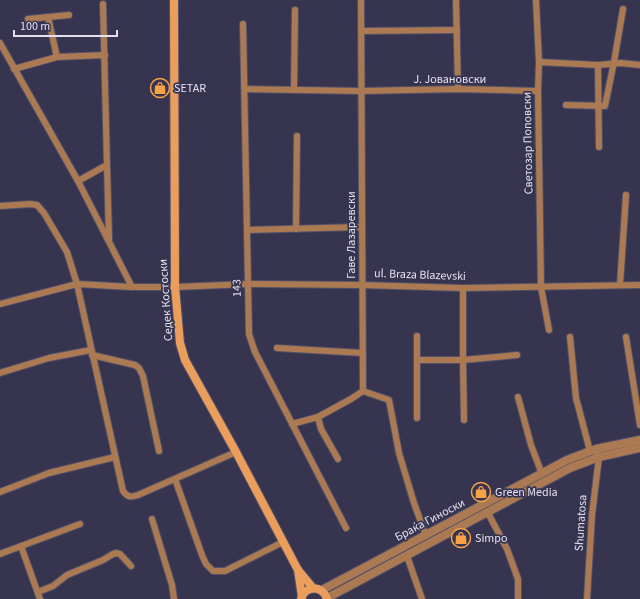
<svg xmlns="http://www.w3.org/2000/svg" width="640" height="599" font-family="'Source Sans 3',sans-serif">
<rect width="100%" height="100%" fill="#37344f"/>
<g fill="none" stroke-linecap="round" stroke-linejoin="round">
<g stroke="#525069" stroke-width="8">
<g id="minor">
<polyline points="456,0 458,89"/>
<polyline points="536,0 539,62 538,91 541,287 549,330"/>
<polyline points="48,17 57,57"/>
<polyline points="28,19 69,15"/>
<polyline points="243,24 249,334 255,352 346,528"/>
<polyline points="361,31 457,30"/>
<polyline points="0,43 78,181 132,287"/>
<polyline points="539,62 598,65 621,63 640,65"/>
<polyline points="598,65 599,147"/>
<polyline points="14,69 57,57 105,55"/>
<polyline points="245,89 361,91 458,89 538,91"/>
<polyline points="294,90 295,10"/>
<polyline points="566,105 605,106 614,62 623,9"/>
<polyline points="107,165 109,239"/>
<polyline points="78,181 107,165 103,4"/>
<path d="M 0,206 L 30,204 L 37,205 L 44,213 L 67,252 L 77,284 L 123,491 C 128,498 131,497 138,495 L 236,452"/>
<polyline points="296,229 297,136"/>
<polyline points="247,230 362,227"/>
<polyline points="620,285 626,195"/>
<polyline points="463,288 463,360 517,355"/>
<polyline points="0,304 77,284 132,287 175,287 248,284 362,285 463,288 640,285"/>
<polyline points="417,336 417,418"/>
<polyline points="570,337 576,398 590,451"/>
<polyline points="626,337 640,425"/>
<polyline points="277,348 363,353"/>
<polyline points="92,355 135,365 139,368 143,376 159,451"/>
<polyline points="417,360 463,360 464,420"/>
<polyline points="0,373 49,358 91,350"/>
<polyline points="363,391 389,400 399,453 414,503 426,536"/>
<polyline points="518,397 531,445 542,474"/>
<polyline points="318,417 321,429 338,459"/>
<polyline points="292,424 318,417 351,399 363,391 361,0"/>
<polyline points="175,479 202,555 206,564 213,571 225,571 283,542"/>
<polyline points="0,492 49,473 115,457"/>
<polyline points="488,513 507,549 518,579 518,599"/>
<polyline points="152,519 172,585 174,599"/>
<polyline points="21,546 40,599"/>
<polyline points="0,554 80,524"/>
<polyline points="407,556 422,599"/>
<polyline points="38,592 53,586 67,575 103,560 113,554 117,553 120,554 131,566"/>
<polyline points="587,599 592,515 599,457 596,449"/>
</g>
</g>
<g stroke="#525069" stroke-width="10">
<g id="tertiary">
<polyline points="322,590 567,460 596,449 640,440"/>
<polyline points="327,598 570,468 599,457 640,448"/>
</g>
</g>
<g stroke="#525069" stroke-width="10">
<g id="secondary">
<polyline points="174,0 175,287 180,343 185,360 195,378 236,452 298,570 313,588"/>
<polyline points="298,570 302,597"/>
<path d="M 301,599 C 305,585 323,585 327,599"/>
</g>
</g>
<use href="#minor" stroke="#ab7a52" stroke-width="6"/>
<use href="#tertiary" stroke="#ab7a52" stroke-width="8"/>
<use href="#secondary" stroke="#eb9e5c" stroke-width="8"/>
</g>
<defs>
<g id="shop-ring" transform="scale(1)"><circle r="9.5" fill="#37344f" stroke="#f6a247" stroke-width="1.5"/><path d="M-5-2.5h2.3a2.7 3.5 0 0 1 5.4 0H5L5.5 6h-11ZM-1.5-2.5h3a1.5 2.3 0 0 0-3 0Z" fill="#f6a247"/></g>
</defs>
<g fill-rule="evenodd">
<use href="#shop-ring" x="160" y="88"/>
<use href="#shop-ring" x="481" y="492"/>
<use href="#shop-ring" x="461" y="538"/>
</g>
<g text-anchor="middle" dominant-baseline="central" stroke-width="3.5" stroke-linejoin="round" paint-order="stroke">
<g font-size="12" fill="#e2e0f2" stroke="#37344f">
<text x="450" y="79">Ј. Јовановски</text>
<text transform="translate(528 143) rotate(-91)">Светозар Поповски</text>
<text transform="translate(351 235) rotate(-90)">Гаве Лазаревски</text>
<text transform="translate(420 275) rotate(2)">ul. Braza Blazevski</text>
<text transform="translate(237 288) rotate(-91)">143</text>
<text transform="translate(166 300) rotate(-94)">Седек Костоски</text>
<text transform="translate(430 520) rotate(-28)">Браќа Гиноски</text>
<text transform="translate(581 523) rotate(-86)">Shumatosa</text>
</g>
<g font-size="12" fill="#e2e0f2" stroke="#37344f" text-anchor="start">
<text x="174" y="88">SETAR</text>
<text x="495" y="492">Green Media</text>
<text x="475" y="538">Simpo</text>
</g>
</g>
<path d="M14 30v6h103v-6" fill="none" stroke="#e2e0f2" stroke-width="2"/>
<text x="20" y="30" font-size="12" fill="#e2e0f2" stroke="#37344f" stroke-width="3" paint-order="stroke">100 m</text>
</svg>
